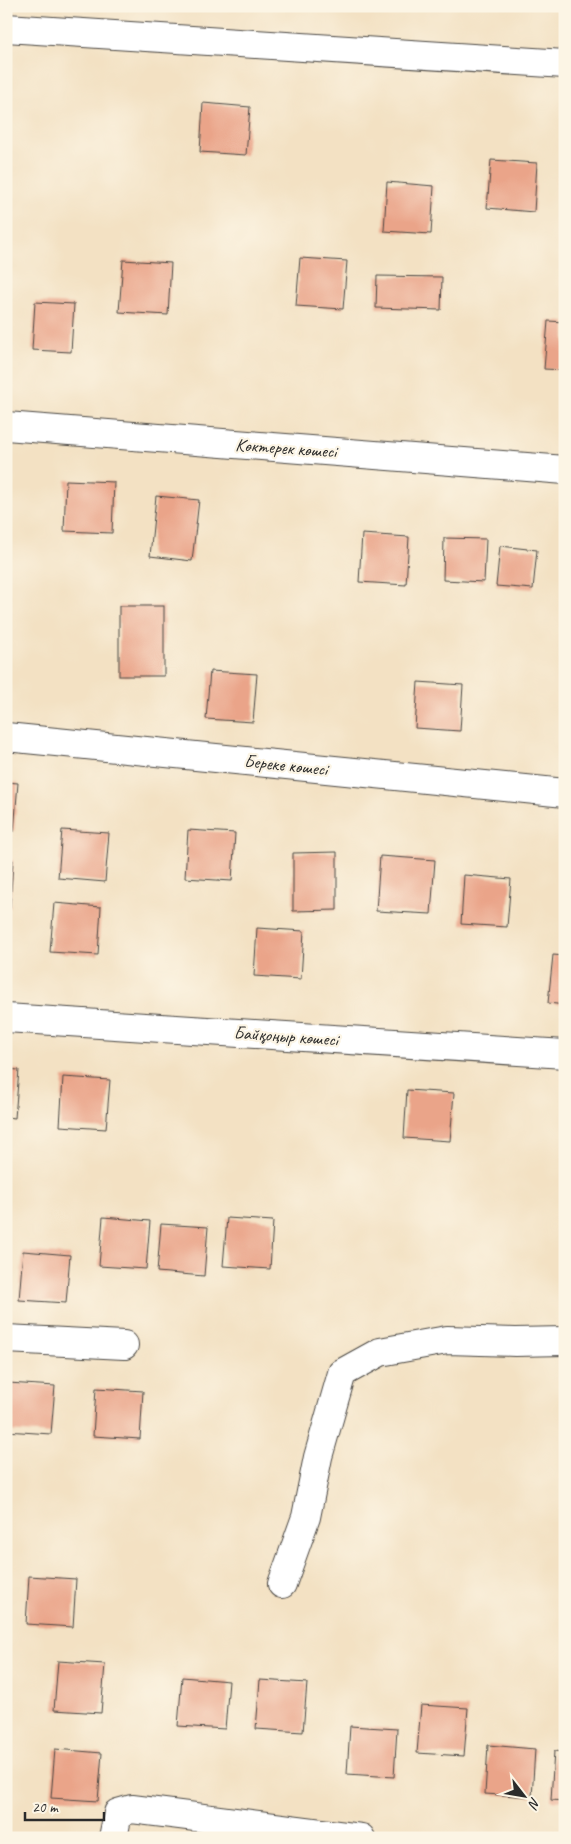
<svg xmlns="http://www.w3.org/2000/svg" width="571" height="1844" font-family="Caveat,sans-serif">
<rect width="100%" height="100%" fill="#fcf5e5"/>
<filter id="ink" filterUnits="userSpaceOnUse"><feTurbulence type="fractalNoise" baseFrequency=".02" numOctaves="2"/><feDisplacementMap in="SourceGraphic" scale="10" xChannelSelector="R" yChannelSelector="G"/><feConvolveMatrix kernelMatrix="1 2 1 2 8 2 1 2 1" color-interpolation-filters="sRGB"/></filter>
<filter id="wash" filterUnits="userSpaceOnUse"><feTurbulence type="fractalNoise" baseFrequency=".0096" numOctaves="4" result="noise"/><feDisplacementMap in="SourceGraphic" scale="20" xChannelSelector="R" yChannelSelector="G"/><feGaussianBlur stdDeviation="1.12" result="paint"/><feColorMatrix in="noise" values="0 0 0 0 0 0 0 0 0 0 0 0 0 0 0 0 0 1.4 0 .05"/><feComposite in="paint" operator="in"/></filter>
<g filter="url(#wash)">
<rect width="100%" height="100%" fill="#f3e1c3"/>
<g id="blocks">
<g fill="#eaa489">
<polygon points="203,103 250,107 246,155 200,152"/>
<polygon points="491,160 537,163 534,212 487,208"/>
<polygon points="387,182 434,186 431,234 384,231"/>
<polygon points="300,258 347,261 343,309 296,306"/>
<polygon points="123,260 171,263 168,315 119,312"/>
<polygon points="377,276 442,277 441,310 376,308"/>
<polygon points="35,302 74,304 71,352 32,350"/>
<polygon points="548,321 565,322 565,370 544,369"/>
<polygon points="66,480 114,482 112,533 64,531"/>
<polygon points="156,496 199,500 192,561 150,556"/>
<polygon points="362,534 409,537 406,585 359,582"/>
<polygon points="444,538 486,539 484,582 443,580"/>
<polygon points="500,546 537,550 533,589 496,586"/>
<rect x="119" y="606" width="45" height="70"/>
<polygon points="210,671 257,674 253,722 206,719"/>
<polygon points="418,682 463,685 460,731 415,728"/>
<polygon points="6,782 18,783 14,831 6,830"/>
<polygon points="62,830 109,833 105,882 58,878"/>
<polygon points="188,830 235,833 232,881 185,878"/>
<polygon points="337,852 337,910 293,911 293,853"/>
<polygon points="380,856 435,860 431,914 376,911"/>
<polygon points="6,860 13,860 10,908 6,908"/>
<polygon points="464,875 511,879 507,927 461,924"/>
<polygon points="54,903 101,907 98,955 50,952"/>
<polygon points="257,928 304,931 301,979 254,976"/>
<polygon points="553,955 565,956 565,1005 548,1003"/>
<polygon points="6,1069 19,1070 15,1118 6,1117"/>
<polygon points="63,1077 110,1080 106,1129 60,1126"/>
<polygon points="407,1090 454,1093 450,1141 404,1138"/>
<polygon points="103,1217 150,1221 146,1269 99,1266"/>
<polygon points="227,1218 273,1221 270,1269 223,1266"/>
<polygon points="161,1224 208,1227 204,1276 157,1272"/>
<polygon points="23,1251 70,1255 66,1303 19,1300"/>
<polygon points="8,1383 55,1386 51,1434 6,1431"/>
<polygon points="96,1388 143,1391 140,1439 93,1436"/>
<polygon points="29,1576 76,1579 73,1627 26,1624"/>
<polygon points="58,1661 105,1664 101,1713 54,1710"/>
<polygon points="182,1677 229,1681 225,1729 178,1726"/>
<polygon points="260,1680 307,1683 303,1732 256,1729"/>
<polygon points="421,1705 468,1708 464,1756 417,1753"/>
<polygon points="350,1726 397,1729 394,1777 347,1774"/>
<polygon points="488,1745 535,1749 532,1797 485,1794"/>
<polygon points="55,1749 102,1753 98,1801 51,1798"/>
<polygon points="554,1751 565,1752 565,1801 551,1800"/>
</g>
</g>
</g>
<g filter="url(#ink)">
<use href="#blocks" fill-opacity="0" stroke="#494642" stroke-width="1"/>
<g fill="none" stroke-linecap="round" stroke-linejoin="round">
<g stroke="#494642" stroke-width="30">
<g id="minor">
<polyline points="6,28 565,64"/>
<polyline points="6,426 565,470"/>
<polyline points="6,737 565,793"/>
<polyline points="6,1018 565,1054"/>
<polyline points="6,1339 124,1345"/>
<polyline points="282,1584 306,1517 318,1457 342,1373 380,1352 447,1340 515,1342 565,1341"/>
<polyline points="113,1838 118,1813 132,1809 361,1838"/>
</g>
</g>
<use href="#minor" stroke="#fff" stroke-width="28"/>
</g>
</g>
<g text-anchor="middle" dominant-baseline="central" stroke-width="4.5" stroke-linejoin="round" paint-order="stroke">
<g font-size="18" fill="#2b2b2b" stroke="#fcf5e5">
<text transform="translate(286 448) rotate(4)">Көктерек көшесі</text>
<text transform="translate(286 765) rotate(6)">Береке көшесі</text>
<text transform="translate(286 1036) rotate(4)">Байқоңыр көшесі</text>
</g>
</g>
<rect width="571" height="1844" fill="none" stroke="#fcf5e5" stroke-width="25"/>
<g transform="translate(524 1796) rotate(121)" stroke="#fcf5e5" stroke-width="4" paint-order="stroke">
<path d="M0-4L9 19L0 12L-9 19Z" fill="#2b2b2b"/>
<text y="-8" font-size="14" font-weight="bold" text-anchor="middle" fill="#2b2b2b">N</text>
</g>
<path d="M25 1812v8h79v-8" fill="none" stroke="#2b2b2b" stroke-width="2.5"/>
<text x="32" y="1812" font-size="15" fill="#2b2b2b" stroke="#fcf5e5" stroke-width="4" paint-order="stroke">20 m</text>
</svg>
